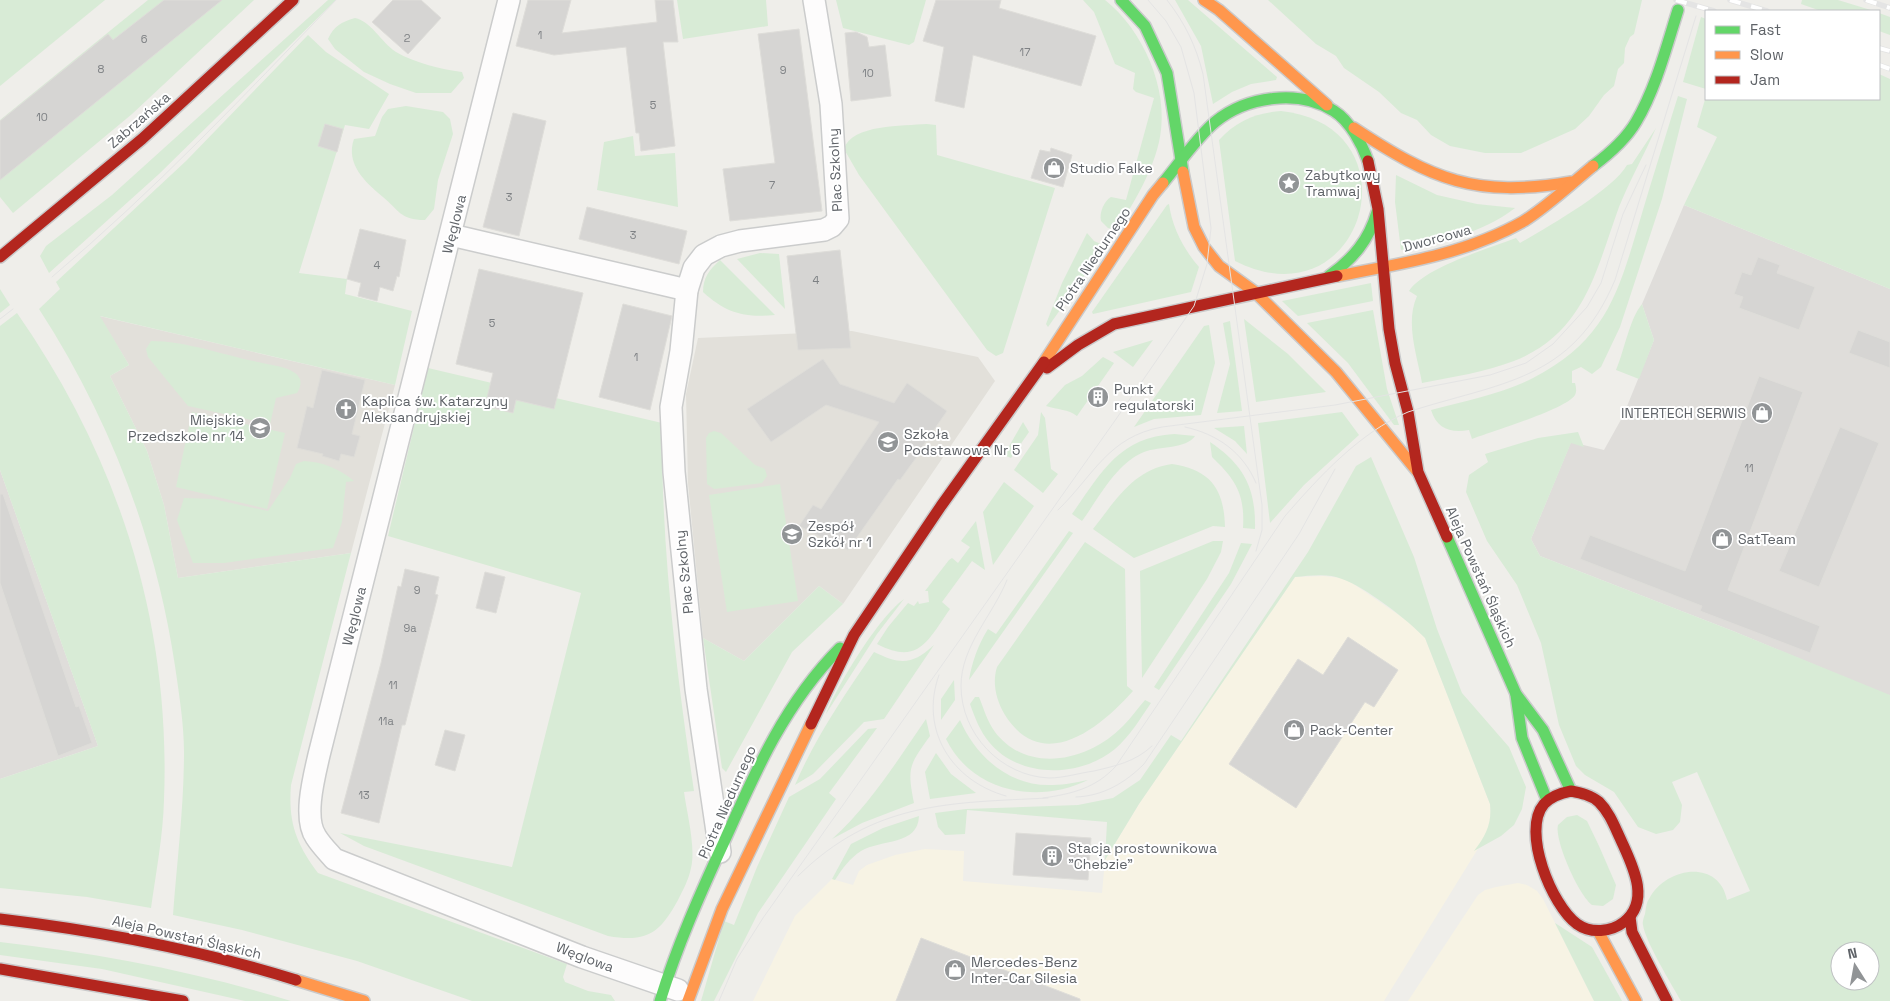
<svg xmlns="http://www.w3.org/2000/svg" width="1890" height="1001" font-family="'Space Grotesk',sans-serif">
<rect width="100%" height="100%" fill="#efeeea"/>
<g fill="#f7f3e4">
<polygon points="1324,576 1341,578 1352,583 1406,620 1425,638 1490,804 1491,817 1487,834 1384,1001 753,1001 795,916 832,879 853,885 859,871 867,865 895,855 925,849 964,851 963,881 1102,893 1105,860 1139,804 1295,577"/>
<polygon points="1518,883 1527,885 1537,891 1543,899 1594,1001 1408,1001 1478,895 1485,890 1496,887"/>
</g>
<g fill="#dfddda">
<polygon points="1684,205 1890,289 1890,696 1733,631 1540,556 1531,539 1571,442 1604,450 1623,416 1654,340 1642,304"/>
<polygon points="0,470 98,746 0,779"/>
</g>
<g fill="#e2e0da">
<polygon points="99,316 395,385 351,553 178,578 164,505 147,451 110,376 129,365"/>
<polygon points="852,331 978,357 995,381 843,604 819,586 744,661 703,638 688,483 686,394 698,338"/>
</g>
<g fill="#d8ebd6" fill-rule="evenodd">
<polygon points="0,0 105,0 0,86"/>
<polygon points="148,0 254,0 132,114 13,213 0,197 0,120"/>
<polygon points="328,0 336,0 159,174 49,273 40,256 46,246 112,195"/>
<polygon points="677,0 766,0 768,26 683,39"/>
<polygon points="836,0 926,0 914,42 909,45 843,28"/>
<path d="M 1083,0 L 1105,0 C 1143,30 1169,89 1160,137 C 1154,170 1134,202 1117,230 L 1108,228 L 1101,221 C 1099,213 1104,201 1111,197 L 1126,200 L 1154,98 L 1136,92 L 1133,89 L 1135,73 L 1115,64 L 1094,12 Z"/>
<polygon points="1175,0 1188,0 1277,77 1276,80 1251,84 1232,92 1213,104 1201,46"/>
<polygon points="1268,0 1642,0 1634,34 1630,37 1625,48 1624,63 1618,69 1614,86 1604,95 1589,116 1575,129 1521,153 1485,153 1450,146 1431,135 1417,120 1401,113 1379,92 1344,68 1336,56 1316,44"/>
<polygon points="1802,0 1838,0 1874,11 1821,11 1801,4"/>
<polygon points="1879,13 1890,17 1890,35 1879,31"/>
<polygon points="1701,17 1706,19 1706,89 1683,82"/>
<path d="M 355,18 C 371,21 381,42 396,52 C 415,63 440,69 462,72 L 464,78 L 451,93 L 416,93 L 390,84 L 364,72 L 335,49 L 328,39 C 334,26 341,22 355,18 Z"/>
<path d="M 308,35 L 326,52 L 389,94 L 369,129 L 345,125 L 299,273 L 347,279 L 345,294 L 412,311 L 395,385 L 100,316 L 129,365 L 110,376 L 147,451 L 164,505 L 178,578 L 351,553 L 291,785 C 288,822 296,844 318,873 L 567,964 L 563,977 L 565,982 L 588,991 L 611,995 L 615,1001 L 472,1001 L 357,961 L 242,930 L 173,915 C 177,861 184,807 184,752 C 184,724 179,694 175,666 C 156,538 109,417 39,309 L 60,289 L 56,282 L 186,161 Z"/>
<polygon points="1879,74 1890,79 1890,289 1684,205 1717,137 1697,127 1706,96 1706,99 1879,99"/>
<path d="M 1678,96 L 1687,99 L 1662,199 L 1620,327 L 1601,367 L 1592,374 L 1581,367 L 1572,371 L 1572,383 L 1575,383 C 1576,387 1577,391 1575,395 C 1567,409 1490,432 1472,439 L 1469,430 C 1450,433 1437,429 1431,410 C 1464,401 1502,394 1533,378 C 1606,340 1618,294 1640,220 C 1652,179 1665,138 1678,96 Z"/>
<path d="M 406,106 L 443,112 L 450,119 L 453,134 L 438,180 L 434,209 L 425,220 C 400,220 399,210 383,197 C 366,183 345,164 354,139 L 375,136 L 382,117 L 388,109 Z"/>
<path d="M 1281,111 C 1420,126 1364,326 1235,261 L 1219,140 C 1236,121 1256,113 1281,111 Z"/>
<path d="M 927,124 L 936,125 L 937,155 L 1055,188 L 1003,353 L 996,356 L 987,350 L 859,175 L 844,149 C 852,124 903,126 927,124 Z"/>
<path d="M 1656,128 C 1644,155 1630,180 1619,207 C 1596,270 1585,333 1514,361 C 1485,372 1453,377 1422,383 C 1417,355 1405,323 1417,296 L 1409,291 C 1425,267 1488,249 1516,238 L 1520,243 C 1546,228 1613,190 1627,165 L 1632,164 Z"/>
<polygon points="633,136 635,156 675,153 678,207 597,190 604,142"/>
<path d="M 1396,175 L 1437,195 L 1477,204 L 1515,208 C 1483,233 1440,242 1401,250 L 1395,202 Z"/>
<path d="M 1169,204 C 1172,227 1184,250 1199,267 L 1191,292 L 1093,314 L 1092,312 L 1167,205 Z"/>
<polygon points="1087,233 1094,241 1105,246 1048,327 1046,324 1062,283"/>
<polygon points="760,253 779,254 785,309 737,259"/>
<path d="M 720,260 L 775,315 C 744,318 726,313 703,292 C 703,278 709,270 720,260 Z"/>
<polygon points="1371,283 1373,301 1298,316 1282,301"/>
<polygon points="0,289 10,305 0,313"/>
<path d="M 1642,304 L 1654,340 L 1639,379 L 1616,370 C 1625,349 1629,320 1642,304 Z"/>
<polygon points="1373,310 1387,389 1399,425 1394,425 1348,363 1307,323"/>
<path d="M 17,313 C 118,458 171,621 164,800 C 163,836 156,872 151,908 L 87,897 L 0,888 L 0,779 L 98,746 L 0,470 L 0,326 Z"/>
<polygon points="1244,319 1288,354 1326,392 1256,402"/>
<polygon points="1230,321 1242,411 1217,413 1230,364 1223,323"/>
<polygon points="1209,325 1215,363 1201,415 1154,419 1134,427 1204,326"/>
<polygon points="1153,340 1133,367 1113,352"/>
<path d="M 151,341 C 186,341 223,355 258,362 C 269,365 286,366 295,373 C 303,379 301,386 297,393 L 276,398 L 270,424 L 188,406 L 148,357 L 146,349 Z"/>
<path d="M 1103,357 L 1114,363 L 1077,416 C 1068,409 1058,410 1046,406 L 1065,385 L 1082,376 Z"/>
<path d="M 428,368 L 662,423 C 661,546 676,670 694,791 L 684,792 C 687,814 696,847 691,868 C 689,879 683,890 678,900 C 660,933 647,943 608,936 L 364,846 L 340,833 L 512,867 L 581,593 L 388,536 Z"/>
<polygon points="192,412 285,433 267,509 176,487"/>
<polygon points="1041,412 1045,418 1051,469 1058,474 1043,493 1014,470 1038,435"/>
<polygon points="1342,412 1359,435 1304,485 1270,523 1258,423"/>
<polygon points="1023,422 1029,432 1011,458 1004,455"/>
<polygon points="1244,426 1247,454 1235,441 1214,428"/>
<polygon points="714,431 721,433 755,465 765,469 767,476 762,483 714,489 707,484 706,438 709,433"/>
<path d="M 1578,432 L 1584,447 L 1571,443 L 1531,539 L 1540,556 L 1733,631 L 1890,695 L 1890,1001 L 1681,1001 C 1672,985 1645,941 1643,925 C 1642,922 1644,917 1645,914 C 1646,909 1646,903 1649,899 C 1665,867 1719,858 1727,900 L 1750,891 L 1697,772 L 1672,782 L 1682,805 L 1680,822 L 1673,830 L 1656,834 L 1638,827 L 1614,792 L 1585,775 L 1576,766 L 1559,725 L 1541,643 L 1517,585 L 1487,541 L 1466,492 L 1469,475 L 1488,462 L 1485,454 L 1538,438 ZM 1840,951 L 1870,951 L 1870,981 L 1840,981 Z"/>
<path d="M 1174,434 L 1195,436 C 1186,449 1160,446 1144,452 C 1116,463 1099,498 1082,521 L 1072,514 C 1101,473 1119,437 1174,434 Z"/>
<path d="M 1210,442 C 1244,465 1256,488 1255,529 L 1243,528 C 1245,494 1236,480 1212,457 Z"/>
<path d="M 1371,457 L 1414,557 L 1437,629 L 1462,693 L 1509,747 L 1526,787 L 1522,809 L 1514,825 L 1501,836 L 1474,851 C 1486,835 1492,824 1490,804 L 1425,638 C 1408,620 1365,587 1342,579 C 1328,573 1310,576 1295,577 L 1139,804 L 1105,860 L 1107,822 L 967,810 L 965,834 L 945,835 L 938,827 L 935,813 L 966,809 L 1078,805 L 1113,798 L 1140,780 L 1171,735 L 1181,741 L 1308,552 L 1356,466 Z"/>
<path d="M 304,461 C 323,462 340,469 354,481 L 346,482 L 342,522 L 333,548 L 224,563 L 193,563 L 177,520 L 184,498 L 213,499 L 268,511 L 290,478 L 296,464 Z"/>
<path d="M 1172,464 C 1211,470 1224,489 1225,527 L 1213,526 L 1134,558 L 1093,529 C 1116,500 1134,469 1172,464 Z"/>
<polygon points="1004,482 1034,506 993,565 983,512"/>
<polygon points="780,484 798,601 727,612 709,495"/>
<path d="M 976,521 L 985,570 L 972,561 L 942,602 L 950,609 C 928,640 919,666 877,644 L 888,627 L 908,603 L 914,606 L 918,601 L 919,604 L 929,602 L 928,591 L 925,591 L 949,560 L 952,558 L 958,563 L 970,547 L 961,541 Z"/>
<path d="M 1069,531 L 1073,533 L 969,680 C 972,662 978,645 988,629 L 996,634 Z"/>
<polygon points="1213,541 1223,541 1221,552 1207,579 1142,678 1140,571"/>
<path d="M 1085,542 L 1125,569 L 1127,686 L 1133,691 C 1100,728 1043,775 1005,715 C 996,700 992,683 997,667 Z"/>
<polygon points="1241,543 1252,544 1231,584 1159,690 1154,687 1229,573"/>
<polygon points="819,586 843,604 792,652 726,772 722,768 703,638 744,661"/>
<path d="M 904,599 L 877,634 L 826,714 C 838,684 878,618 904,599 Z"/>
<path d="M 934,645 L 884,719 L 864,722 L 813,774 L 795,785 C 815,738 845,694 874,652 C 901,665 912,665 934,645 Z"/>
<polygon points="954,680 955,700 941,720 941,699"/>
<path d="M 975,697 L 979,697 C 984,709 987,721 995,732 C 1028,775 1089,761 1123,726 C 1131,718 1138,708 1145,700 L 1151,703 C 1140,719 1130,736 1115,749 C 1080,778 1019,779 989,742 C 980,731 975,718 970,704 Z"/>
<path d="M 926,719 L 930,736 C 909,765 907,768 914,803 L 862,823 L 832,839 C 870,805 897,761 926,719 Z"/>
<path d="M 960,720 C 976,757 1010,787 1053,785 C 1065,785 1077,782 1088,780 C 1037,805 972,792 946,739 Z"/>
<polygon points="877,728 829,793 836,799 758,913 714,1001 701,1001 724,921 734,925 757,867 789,797 820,779 868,729"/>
<polygon points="936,753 951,774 976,793 930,799 925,772"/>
<path d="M 1577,815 L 1587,821 L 1599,846 L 1616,885 L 1613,899 L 1603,906 L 1592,905 C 1579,896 1554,840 1558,825 L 1567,817 Z"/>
<path d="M 919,816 C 918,846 881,839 861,851 C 850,858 842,869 835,880 L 832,879 L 851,844 L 883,828 Z"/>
<polygon points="1555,923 1592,947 1622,1001 1594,1001"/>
<path d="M 0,942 C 98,953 197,972 291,1001 L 245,1001 L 102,969 L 0,955 Z"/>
</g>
<g fill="#d6d5d3" stroke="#deddd9">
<polygon points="164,0 222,0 0,180 0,121 108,34 113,40"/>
<polygon points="393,0 421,0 441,18 408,54 372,22"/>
<polygon points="528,0 571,0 562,33 657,22 655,0 673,0 678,42 663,42 675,146 641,151 639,133 636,133 626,47 554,55 516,46"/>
<polygon points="936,0 1001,0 999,8 1096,36 1081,86 973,55 964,108 935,101 944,47 923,41"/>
<polygon points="799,29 822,211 730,221 723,169 775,163 758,34"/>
<polygon points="856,32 867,37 869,47 885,45 891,96 851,101 845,33"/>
<polygon points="513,113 546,121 519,236 483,227"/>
<polygon points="325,124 343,129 337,152 318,146"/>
<polygon points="1051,148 1072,155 1063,187 1031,178 1040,150 1050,152"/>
<polygon points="587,207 687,231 679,264 579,239"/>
<polygon points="360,229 406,240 399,277 397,276 393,291 380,287 377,301 358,296 361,283 347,279"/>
<polygon points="840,250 851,348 798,350 787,256"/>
<polygon points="1758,257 1780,265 1777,273 1815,287 1799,330 1739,308 1743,297 1734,294 1742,272 1751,275"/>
<polygon points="479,269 583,293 554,409 516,400 513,413 485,406 493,373 456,364"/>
<polygon points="623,304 672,316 650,410 599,397"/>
<polygon points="1858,330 1890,342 1890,368 1849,353"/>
<polygon points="823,359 840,384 894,403 907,383 947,411 920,450 921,451 900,480 898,479 848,550 799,526 813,505 821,509 879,422 826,405 771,442 747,409"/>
<polygon points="322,370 365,380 352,434 360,436 354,457 341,454 339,461 322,456 323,454 297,448 307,406 313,408"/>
<polygon points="1759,376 1803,392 1728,590 1820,626 1810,653 1700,611 1702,606 1580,559 1590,535 1685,571"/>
<polygon points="1840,427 1879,443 1819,587 1779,571"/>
<polygon points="0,494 3,494 76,707 79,706 92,743 58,756 0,583"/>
<polygon points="405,569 439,577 435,594 438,595 405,725 402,725 379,823 341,813 381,663 398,586 401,587"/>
<polygon points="485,572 505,577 496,613 476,608"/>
<polygon points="1348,637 1398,670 1374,707 1365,702 1296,808 1229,764 1298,659 1323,675"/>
<polygon points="445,730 465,735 455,771 435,765"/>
<polygon points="1016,833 1091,838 1088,880 1013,875"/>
<polygon points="921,938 1080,999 1080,1001 896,1001"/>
</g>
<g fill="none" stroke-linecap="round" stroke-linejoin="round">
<g stroke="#cbcccc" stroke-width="24">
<g id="street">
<path d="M 509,0 L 319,755 C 314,777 303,818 316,837 C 321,845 328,852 334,859 L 582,957 L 678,990"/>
<polyline points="451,235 687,290"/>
<polyline points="720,852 696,689 674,472 671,407 681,351 687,290 694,268 704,255 721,246 740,241 824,230 832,226 838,219 831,104 814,0"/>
</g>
</g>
<g stroke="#cacacb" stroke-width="14">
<g id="fast">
<polyline points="1121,0 1145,26 1167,73 1183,172"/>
<path d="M 1593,166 C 1609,154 1626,139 1636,122 C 1656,88 1666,48 1678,10"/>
<path d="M 1163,183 C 1178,165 1198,136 1215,122 C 1247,96 1299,89 1334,111 C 1350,121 1362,144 1368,161"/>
<path d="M 1329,276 C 1353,259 1369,240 1377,212"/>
<polyline points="1447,537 1516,694 1543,730 1571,791"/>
<polyline points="1516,695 1522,738 1547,800"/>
<path d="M 660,1001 C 677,946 700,894 724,842 C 755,772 785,703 840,648"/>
</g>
</g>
<g stroke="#cacacb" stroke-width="14">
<g id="slow">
<polyline points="1204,0 1219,10 1327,105"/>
<path d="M 1354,128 C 1433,180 1475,198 1571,182"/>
<polyline points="1183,172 1194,227 1204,247 1219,266 1255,292 1336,372 1417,471"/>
<path d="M 1337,276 C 1401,264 1466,254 1524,221 C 1548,206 1571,184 1593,166"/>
<polyline points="1044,362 1153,195 1163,183"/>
<polyline points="1598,931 1636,1001"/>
<polyline points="296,980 364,1001"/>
<polyline points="688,1001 722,909 811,724"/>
</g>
</g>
<g stroke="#cacacb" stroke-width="14">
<g id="jam">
<polyline points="1368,161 1378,209 1389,329 1395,363 1408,412 1418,472 1447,537"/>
<polyline points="0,257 142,139 293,0"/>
<polyline points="1047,368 1078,345 1114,324 1337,276"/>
<polyline points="811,724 854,635 941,506 1044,362"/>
<path d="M 1571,791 C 1581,793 1591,795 1599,802 C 1609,812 1614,825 1620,838 C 1631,863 1652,900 1624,922 C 1611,932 1591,934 1577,924 C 1552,906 1521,831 1544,804 C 1551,796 1561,793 1571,791 Z"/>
<polyline points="1630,917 1632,932 1667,1001"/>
<path d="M 0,919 C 100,931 200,950 296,980"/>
<polyline points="0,969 183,1001"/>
</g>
</g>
<use href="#street" stroke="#fdfcfc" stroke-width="21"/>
<use href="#fast" stroke="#63d668" stroke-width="11"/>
<use href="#slow" stroke="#ff974d" stroke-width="11"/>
<use href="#jam" stroke="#b3261e" stroke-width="11"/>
<g stroke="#e4e4e4" stroke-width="1">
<path d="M 1167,0 C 1185,23 1196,46 1203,74 L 1262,505 L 1262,530 L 1256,551"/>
<path d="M 52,277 C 153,192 245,95 336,0"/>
<polyline points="0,319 13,309"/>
<path d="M 1185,427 C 1217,434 1243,452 1256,483"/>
<path d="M 1058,510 C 1094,475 1108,437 1162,427 L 1335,405 L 1490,375 L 1526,363 L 1553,344 L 1587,307 L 1601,283 L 1623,214 L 1646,165"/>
<path d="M 1007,580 C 993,615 961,646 961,686 C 961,734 1001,776 1049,778 C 1064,778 1079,773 1094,771 C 1115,766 1135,762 1152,746"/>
<path d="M 939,675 C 919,730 952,781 1006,796"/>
<path d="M 1076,797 C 1103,796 1125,783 1144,764 L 1299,534 L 1335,469"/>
<path d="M 1043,798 C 1072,794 1096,788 1116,766 L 1285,516 C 1320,476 1359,433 1408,412 C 1500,382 1572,382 1615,280 L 1696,16"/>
<path d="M 798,876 C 874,801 950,803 1048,798"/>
<polyline points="719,1001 737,959 763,918 1114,422 1194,306 1207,264 1211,228 1194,93 1181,47 1166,21 1148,0"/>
</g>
<g stroke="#e4e4e4" stroke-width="5.5">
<g id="rail">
<polyline points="1676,0 1714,11"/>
<polyline points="1730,0 1767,11"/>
<polyline points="1866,0 1890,8"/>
<polyline points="1879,48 1890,51"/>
<polyline points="1879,65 1890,69"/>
</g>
</g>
<use href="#rail" stroke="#fff" stroke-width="4" stroke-dasharray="11" stroke-linecap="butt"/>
</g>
<defs>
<g id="shop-disc" transform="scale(1.125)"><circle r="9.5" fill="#919496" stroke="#fff"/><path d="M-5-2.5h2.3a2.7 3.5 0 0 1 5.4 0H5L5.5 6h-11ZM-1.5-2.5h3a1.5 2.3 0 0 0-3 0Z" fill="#fff"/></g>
<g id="sight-disc" transform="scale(1.125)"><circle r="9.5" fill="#919496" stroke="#fff"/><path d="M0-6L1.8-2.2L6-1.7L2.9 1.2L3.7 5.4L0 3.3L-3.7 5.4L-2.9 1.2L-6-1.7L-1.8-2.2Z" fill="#fff"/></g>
<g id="building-disc" transform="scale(1.125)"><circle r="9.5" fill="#919496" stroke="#fff"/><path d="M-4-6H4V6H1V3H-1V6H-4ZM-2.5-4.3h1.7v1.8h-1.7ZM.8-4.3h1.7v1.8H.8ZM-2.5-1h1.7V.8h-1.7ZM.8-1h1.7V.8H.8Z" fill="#fff"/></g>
<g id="church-disc" transform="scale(1.125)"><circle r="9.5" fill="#919496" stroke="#fff"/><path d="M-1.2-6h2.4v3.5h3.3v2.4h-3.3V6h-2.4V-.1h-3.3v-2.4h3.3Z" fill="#fff"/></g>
<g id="school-disc" transform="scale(1.125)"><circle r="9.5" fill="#919496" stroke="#fff"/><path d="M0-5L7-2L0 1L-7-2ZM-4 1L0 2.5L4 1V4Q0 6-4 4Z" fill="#fff"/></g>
</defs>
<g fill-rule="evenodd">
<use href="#shop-disc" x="1054" y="168"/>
<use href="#sight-disc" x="1289" y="183"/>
<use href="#building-disc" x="1098" y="397"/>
<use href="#church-disc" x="346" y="409"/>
<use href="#shop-disc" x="1762" y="413"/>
<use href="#school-disc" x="260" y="428"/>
<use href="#school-disc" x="888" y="442"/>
<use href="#school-disc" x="792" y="534"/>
<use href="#shop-disc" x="1722" y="539"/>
<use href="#shop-disc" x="1294" y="730"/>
<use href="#building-disc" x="1052" y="856"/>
<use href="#shop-disc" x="955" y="970"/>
</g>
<g text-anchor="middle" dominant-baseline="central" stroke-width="4" stroke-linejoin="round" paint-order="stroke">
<g font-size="11" fill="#7e8184">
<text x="540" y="35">1</text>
<text x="407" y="38">2</text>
<text x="144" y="39">6</text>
<text x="1025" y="52">17</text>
<text x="101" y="69">8</text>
<text x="783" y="70">9</text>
<text x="868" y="73">10</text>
<text x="653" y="105">5</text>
<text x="42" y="117">10</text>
<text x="772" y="185">7</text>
<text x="509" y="197">3</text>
<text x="633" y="235">3</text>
<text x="377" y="265">4</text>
<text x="816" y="280">4</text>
<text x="492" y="323">5</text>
<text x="636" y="357">1</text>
<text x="1749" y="468">11</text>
<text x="417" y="590">9</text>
<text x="410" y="628">9a</text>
<text x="393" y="685">11</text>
<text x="386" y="721">11a</text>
<text x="364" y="795">13</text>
</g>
<g font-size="14" fill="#5f6368" stroke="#fff">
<text transform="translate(139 120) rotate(-41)">Zabrzańska</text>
<text transform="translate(835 170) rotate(-93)">Plac Szkolny</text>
<text transform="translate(454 224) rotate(-76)">Węglowa</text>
<text transform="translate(1437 238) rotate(-15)">Dworcowa</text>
<text transform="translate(1093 259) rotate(-56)">Piotra Niedurnego</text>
<text transform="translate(684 572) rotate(-96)">Plac Szkolny</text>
<text transform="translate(1481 577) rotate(66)">Aleja Powstań Śląskich</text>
<text transform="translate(354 616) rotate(-76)">Węglowa</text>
<text transform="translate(727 802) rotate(-66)">Piotra Niedurnego</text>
<text transform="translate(187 937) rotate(13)">Aleja Powstań Śląskich</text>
<text transform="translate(585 957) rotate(21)">Węglowa</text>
</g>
<g font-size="14" fill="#5f6368" stroke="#fff" text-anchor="start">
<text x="1070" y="168">Studio Falke</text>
<text x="1305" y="175">Zabytkowy<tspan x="1305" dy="16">Tramwaj</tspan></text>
<text x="1114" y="389">Punkt<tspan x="1114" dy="16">regulatorski</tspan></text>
<text x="362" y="401">Kaplica św. Katarzyny<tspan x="362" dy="16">Aleksandryjskiej</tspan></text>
<text x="1746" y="413" text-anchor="end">INTERTECH SERWIS</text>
<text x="244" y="420" text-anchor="end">Miejskie<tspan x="244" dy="16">Przedszkole nr 14</tspan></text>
<text x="904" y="434">Szkoła<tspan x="904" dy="16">Podstawowa Nr 5</tspan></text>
<text x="808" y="526">Zespół<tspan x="808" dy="16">Szkół nr 1</tspan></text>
<text x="1738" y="539">SatTeam</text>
<text x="1310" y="730">Pack-Center</text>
<text x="1068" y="848">Stacja prostownikowa<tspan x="1068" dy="16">"Chebzie"</tspan></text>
<text x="971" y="962">Mercedes-Benz<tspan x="971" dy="16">Inter-Car Silesia</tspan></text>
</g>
</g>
<rect x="1705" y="10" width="175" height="90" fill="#ffffff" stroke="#bfc1c3"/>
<rect x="1715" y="26" width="25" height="8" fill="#63d668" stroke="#bfc1c3"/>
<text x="1750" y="35" font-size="15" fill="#5f6368">Fast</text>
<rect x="1715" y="51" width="25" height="8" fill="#ff974d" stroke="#bfc1c3"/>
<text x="1750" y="60" font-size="15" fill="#5f6368">Slow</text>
<rect x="1715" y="76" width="25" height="8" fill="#b3261e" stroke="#bfc1c3"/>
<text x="1750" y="85" font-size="15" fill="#5f6368">Jam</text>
<g transform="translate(1855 966) rotate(349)"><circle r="24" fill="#ffffff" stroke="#bfc1c3"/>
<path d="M0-4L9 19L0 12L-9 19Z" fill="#919496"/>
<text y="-8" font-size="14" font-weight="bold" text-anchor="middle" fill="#5f6368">N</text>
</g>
</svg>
